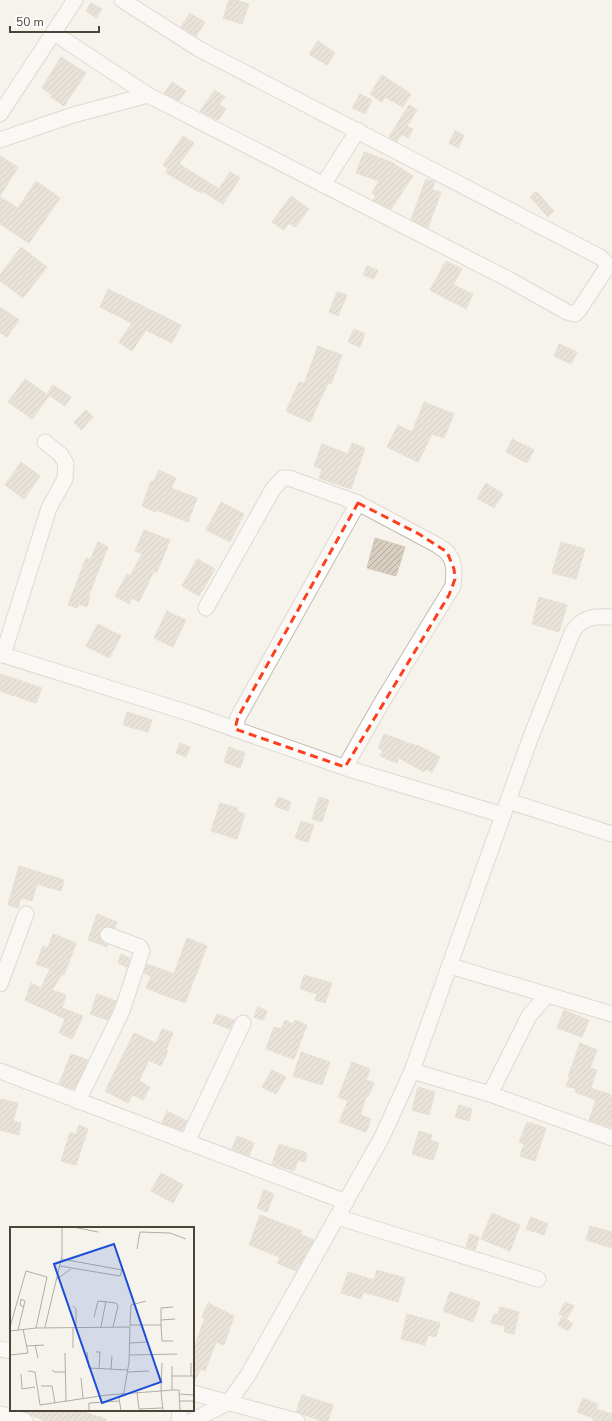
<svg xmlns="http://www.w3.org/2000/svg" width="612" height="1421" font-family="'Nunito Sans',sans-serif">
<defs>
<pattern id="building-hatch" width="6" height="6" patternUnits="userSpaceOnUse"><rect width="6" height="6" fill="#d8cfc1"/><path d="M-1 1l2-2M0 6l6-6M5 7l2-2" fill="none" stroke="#b1aa9e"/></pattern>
</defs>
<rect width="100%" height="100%" fill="#f6f3ec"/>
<g fill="url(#building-hatch)" stroke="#d3c7b4">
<polygon points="229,0 236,0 249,4 242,24 223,18"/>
<polygon points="91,3 102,9 96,18 86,11"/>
<polygon points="190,13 205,22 196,36 181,27"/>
<polygon points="318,41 335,53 327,65 309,54"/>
<polygon points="61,57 86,73 64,106 51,97 52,95 42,88"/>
<polygon points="382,75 411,94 403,107 385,97 382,102 370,94"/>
<polygon points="172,82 186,91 179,101 164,93"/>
<polygon points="215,90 225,97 219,104 226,109 218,120 200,111"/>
<polygon points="360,94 372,100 365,114 352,108"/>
<polygon points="409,105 417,110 407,126 413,129 408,138 402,134 397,142 389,137"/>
<polygon points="455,131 464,135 458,148 449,143"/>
<polygon points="183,136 194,143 179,164 219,189 230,172 240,178 223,204 202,191 201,193 166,173 168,169 163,165"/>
<polygon points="364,152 391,162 413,176 391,209 373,200 376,196 372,193 379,181 356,173"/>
<polygon points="0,156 18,167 0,196"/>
<polygon points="426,179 435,182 432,190 441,192 428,228 411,220"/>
<polygon points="36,181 60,198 29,243 0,224 0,197 18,208"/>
<polygon points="536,191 554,211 548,217 530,197"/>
<polygon points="291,196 309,209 295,227 289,223 284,230 272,222"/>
<polygon points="21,247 47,267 23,298 0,281 0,275"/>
<polygon points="446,261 462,269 453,285 473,294 466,309 430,290"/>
<polygon points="367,266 378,270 374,279 363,275"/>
<polygon points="108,289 181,325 172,343 146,330 132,351 119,342 132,323 100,307"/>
<polygon points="337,292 347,295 338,316 329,312"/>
<polygon points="0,307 19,320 7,337 0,333"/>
<polygon points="354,329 365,334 360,347 348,342"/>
<polygon points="559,344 577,352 571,364 554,356"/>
<polygon points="318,346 342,355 331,384 328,383 310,422 286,411 299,382 304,384"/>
<polygon points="25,379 49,396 32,419 8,402"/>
<polygon points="53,385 71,397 65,406 47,394"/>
<polygon points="424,402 454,414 444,438 432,434 418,462 387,447 398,425 412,432"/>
<polygon points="86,410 93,417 81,430 74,422"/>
<polygon points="512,439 534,450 527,463 506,452"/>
<polygon points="352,443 365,448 351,489 319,478 322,469 314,466 322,444 348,454"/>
<polygon points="21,462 40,476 24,499 5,485"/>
<polygon points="159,470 176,478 171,488 197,498 188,522 156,510 155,512 142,506 151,481 153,482"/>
<polygon points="486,483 503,494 494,508 477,498"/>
<polygon points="221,502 244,514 230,542 206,530"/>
<polygon points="144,530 170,540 159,567 156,573 154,571 139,602 132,598 129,604 115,596 127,574 130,576 142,554 135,551"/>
<polygon points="375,538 405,547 396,576 367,568"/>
<polygon points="98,542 108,547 88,597 90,597 87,607 79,604 77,608 68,605 86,558 90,560"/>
<polygon points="561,542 585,549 576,579 552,573"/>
<polygon points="197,559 215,569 199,596 182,586"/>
<polygon points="539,597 567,605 559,632 532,624"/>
<polygon points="167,611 186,620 173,647 154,638"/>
<polygon points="98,624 121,636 109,658 86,646"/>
<polygon points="0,674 42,688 36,703 0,691"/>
<polygon points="127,712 152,720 148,732 123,725"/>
<polygon points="384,734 417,746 417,745 440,757 432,772 426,769 424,772 399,758 397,763 380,756 383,750 378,748"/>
<polygon points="180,743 190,747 186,757 176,753"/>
<polygon points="229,747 245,753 240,768 224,762"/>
<polygon points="278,797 291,802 288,811 275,806"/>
<polygon points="319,797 329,800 322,822 312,819"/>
<polygon points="220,803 238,808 237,811 245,814 237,839 211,831"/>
<polygon points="301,821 314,825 308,842 295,838"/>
<polygon points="19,866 64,880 61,891 37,884 32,901 21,898 18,908 8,905"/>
<polygon points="97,914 117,922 115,928 106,926 100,931 101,940 108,945 107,947 88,940"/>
<polygon points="53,934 76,943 64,975 62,974 52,990 66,995 62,1008 83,1016 72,1039 59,1033 65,1019 25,1000 31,983 41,988 50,969 36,964 43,946 48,948"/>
<polygon points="187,938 207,946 185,1003 146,988 151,976 144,973 147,964 174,974"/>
<polygon points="121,954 130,958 127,967 118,963"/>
<polygon points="304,975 332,983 325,1003 315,1000 317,994 300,989"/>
<polygon points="97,994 116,1001 108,1020 90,1014"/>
<polygon points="258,1007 267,1011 263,1020 254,1017"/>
<polygon points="564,1010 589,1020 582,1037 557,1028"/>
<polygon points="217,1014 234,1020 230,1029 213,1023"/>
<polygon points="285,1020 293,1024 295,1020 307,1025 294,1059 266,1049 274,1027 281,1029"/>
<polygon points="162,1029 173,1033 166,1050 168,1051 161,1066 149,1060 139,1081 150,1087 143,1100 133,1095 128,1103 105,1091 134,1033 156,1043"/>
<polygon points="580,1043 597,1050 590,1068 597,1070 591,1088 612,1095 612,1128 589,1120 596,1100 575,1092 576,1089 566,1086 570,1077 568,1077"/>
<polygon points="301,1052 330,1062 322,1085 293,1076"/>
<polygon points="71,1054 88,1060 74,1089 59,1084"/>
<polygon points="352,1062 370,1069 366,1080 374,1083 368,1097 366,1096 361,1112 361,1115 371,1119 366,1132 339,1122 348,1101 338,1097"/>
<polygon points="272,1070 286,1077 276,1094 262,1087"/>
<polygon points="418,1087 435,1092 429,1115 412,1110"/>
<polygon points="0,1099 18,1103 13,1121 21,1123 19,1135 0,1130"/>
<polygon points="459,1105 472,1109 469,1121 455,1117"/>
<polygon points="167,1111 187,1121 182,1130 162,1123"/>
<polygon points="527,1122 546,1128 535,1161 520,1156 524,1144 519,1142"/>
<polygon points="79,1125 88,1129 76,1165 61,1161 70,1132 76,1135"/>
<polygon points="419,1131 432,1135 430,1140 439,1143 433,1160 412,1154"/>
<polygon points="237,1136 254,1143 249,1156 232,1149"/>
<polygon points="279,1144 307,1153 305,1162 298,1160 294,1171 272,1164"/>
<polygon points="161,1173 183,1185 173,1203 151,1191"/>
<polygon points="264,1190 274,1194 267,1212 257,1208"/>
<polygon points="492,1213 520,1225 510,1251 481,1239"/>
<polygon points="260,1215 302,1231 300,1234 314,1240 296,1271 277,1263 280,1257 249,1245"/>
<polygon points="531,1217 548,1224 544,1235 526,1229"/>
<polygon points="590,1226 612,1232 612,1248 586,1240"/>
<polygon points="470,1234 479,1237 475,1250 466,1247"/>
<polygon points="377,1270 405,1278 398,1302 363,1292 361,1299 341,1293 348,1272 374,1280"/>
<polygon points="450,1292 480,1302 473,1322 443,1311"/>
<polygon points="565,1302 574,1306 567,1318 559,1314"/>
<polygon points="208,1303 234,1316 224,1345 216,1342 205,1371 201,1369 193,1384 193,1350 205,1318 202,1317"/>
<polygon points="500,1307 519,1312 514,1334 504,1332 505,1326 491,1323 494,1314 498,1314"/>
<polygon points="407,1314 440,1323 436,1337 428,1335 425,1345 401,1339"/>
<polygon points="562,1317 573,1323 568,1331 558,1325"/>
<polygon points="302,1395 333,1405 328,1421 322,1421 296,1412"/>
<polygon points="583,1398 598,1404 596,1409 612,1414 612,1421 593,1421 593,1418 577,1412"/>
<polygon points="19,1410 78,1410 106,1419 106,1421 45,1421"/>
</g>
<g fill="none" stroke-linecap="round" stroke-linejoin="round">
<g stroke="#c2bbae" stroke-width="17">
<g id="minor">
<path d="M 54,33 L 148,95 L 508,279 L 567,312 L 575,314 L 579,310 L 606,269 C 607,263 605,261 600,257 L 199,49 L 122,0"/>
<polyline points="0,114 75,0"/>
<polyline points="0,140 73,115 148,95"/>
<polyline points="323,185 358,130"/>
<polyline points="206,608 273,489 283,478 289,478 358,503 437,545 447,552 452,560 454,569 453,586 382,702 345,767"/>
<polyline points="0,654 192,714 349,769 503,815 412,1071 382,1137 248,1375 229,1402 192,1421"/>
<polyline points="3,655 49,508 65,479 66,464 61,455 45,442"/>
<polyline points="235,729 238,717 358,503"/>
<polyline points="508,801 612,834"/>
<path d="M 503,815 L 530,739 L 572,633 C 581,617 594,616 612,617"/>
<polyline points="450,966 612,1014"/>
<polyline points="0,984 26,914"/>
<polyline points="0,1071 346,1202"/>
<polyline points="412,1071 490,1094 612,1138"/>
<polyline points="490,1094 529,1016 547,995"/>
<polyline points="78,1101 122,1011 142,951 140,947 108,935"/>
<polyline points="187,1142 243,1023"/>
<polyline points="337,1217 538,1279"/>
<polyline points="0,1349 11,1351"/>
<polyline points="193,1393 297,1421"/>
<polyline points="0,1414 25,1421"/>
<polyline points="179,1421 180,1410"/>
</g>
</g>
<use href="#minor" stroke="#fff" stroke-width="15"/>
</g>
<path d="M0 0H612V1421H0ZM 358,503 L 419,534 L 447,552 L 454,569 L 455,579 L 449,595 L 345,767 L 235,729 L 238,717 Z" fill="#f6f3ec" fill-opacity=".55" fill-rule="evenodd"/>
<path fill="none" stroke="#fc3f1d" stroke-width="3" stroke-dasharray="8 5" stroke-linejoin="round" d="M 358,503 L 419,534 L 447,552 L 454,569 L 455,579 L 449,595 L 345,767 L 235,729 L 238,717 Z"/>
<g transform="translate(10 1227)">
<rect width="184" height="184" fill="#f6f3ec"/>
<path fill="none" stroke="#b2ada4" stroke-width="1" d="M 63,0 L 88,5M 127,22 L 130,5 L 160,6 L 176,12M 50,39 L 110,49 L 112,43 L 52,32M 47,52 L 61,42M 63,79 L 66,82 L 66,101M 84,90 L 88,74 L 106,76 L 108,79 L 103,100M 151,93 L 165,92M 120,98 L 151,98 L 151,81 L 163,80M 151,98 L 152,114 L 163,114M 120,99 L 121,78 L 136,74M 0,100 L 16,44 L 37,50 L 26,101M 35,100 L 52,29 L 52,0M 91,100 L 96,74M 8,103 L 15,74 L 11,72 L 10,78 L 14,80M 0,104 L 26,101 L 120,100 L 119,135 L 114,165 L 109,171 L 111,184M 120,116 L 138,115M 25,118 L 28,131M 17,119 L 34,118M 63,121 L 63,101M 77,125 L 79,141 L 118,143M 86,125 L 90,125 L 89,142M 55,126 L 56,175M 0,128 L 18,126 L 13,102M 120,128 L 167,127M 152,136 L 151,164 L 162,163 L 162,139M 181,136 L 181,149M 101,142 L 102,129M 42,143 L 44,145 L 55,145M 18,144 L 25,145 L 30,178 L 97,168 L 151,164 L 153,184M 118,145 L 139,144M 11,147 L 12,162 L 25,160M 162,149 L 184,149M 71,151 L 73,171M 31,159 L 42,159 L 45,176M 162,163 L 169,163 L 170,184M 127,165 L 129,182 L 152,181M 169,167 L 184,168M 169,174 L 184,174M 79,184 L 79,176 L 109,174"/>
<path fill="#1d4ed8" fill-opacity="0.15" stroke="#1d4ed8" stroke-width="2" d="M 104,17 L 151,155 L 92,176 L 44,37 Z"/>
<rect width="184" height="184" fill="none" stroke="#4b4439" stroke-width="2"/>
</g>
<path d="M10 26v6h89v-6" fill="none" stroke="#4b4439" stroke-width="2"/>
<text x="16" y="26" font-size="12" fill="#4b4439" stroke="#ffffff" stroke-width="3" paint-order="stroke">50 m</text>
</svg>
